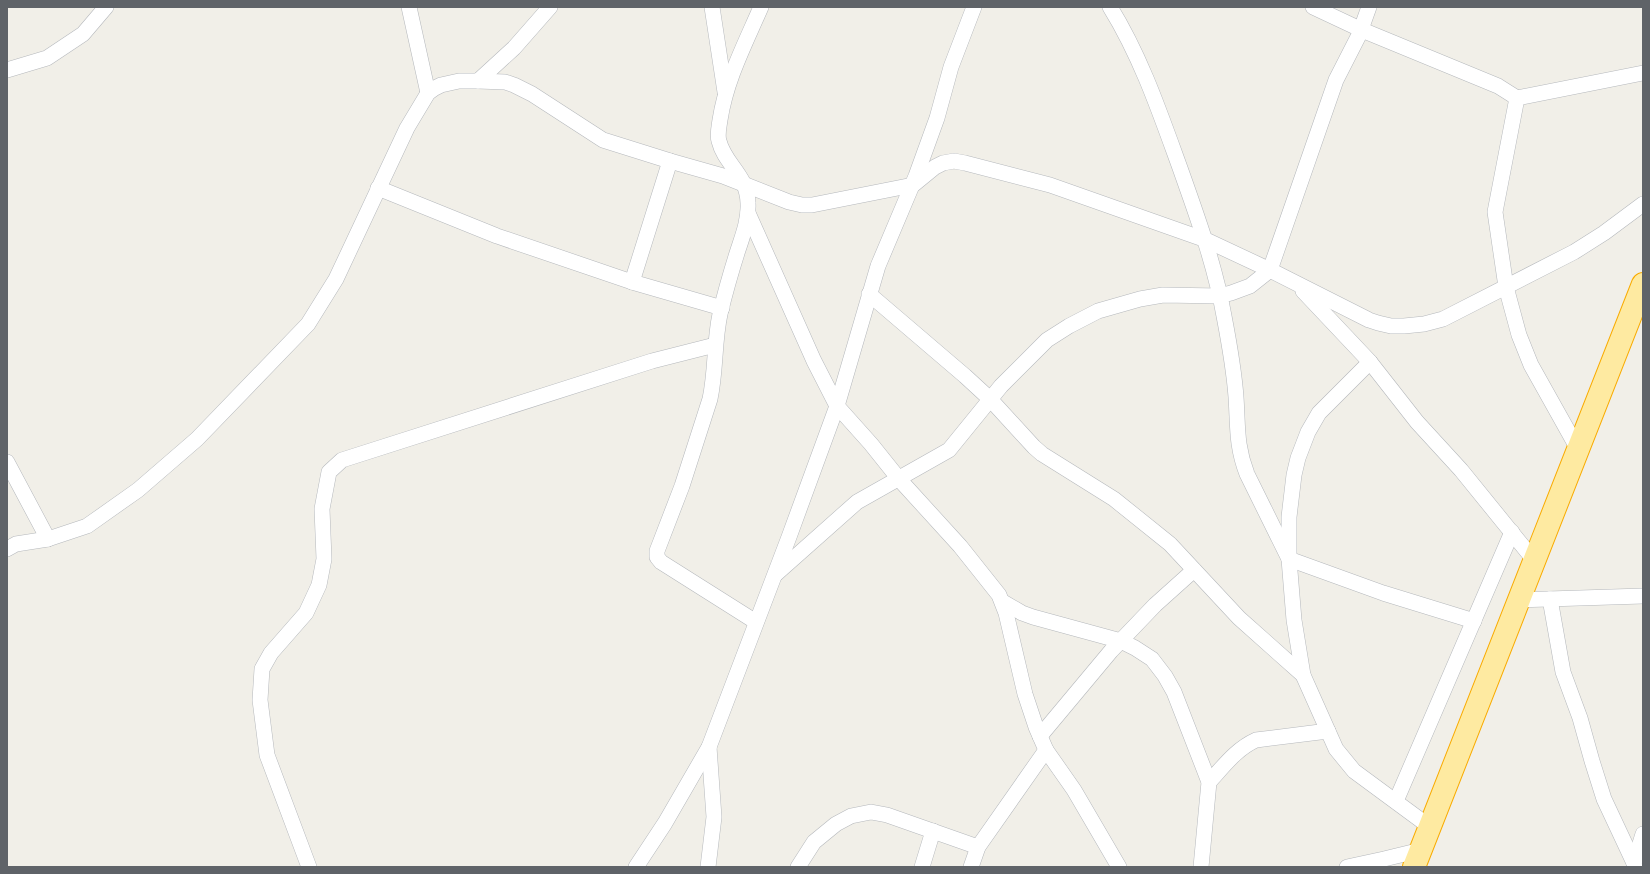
<svg xmlns="http://www.w3.org/2000/svg" width="1650" height="874" font-family="Arial,sans-serif">
<rect width="100%" height="100%" fill="#f1efe8"/>
<g fill="none" stroke-linecap="round" stroke-linejoin="round">
<g stroke="#b5b8bc" stroke-width="16">
<g id="minor">
<polyline points="409,7 428,93"/>
<polyline points="712,7 725,92"/>
<path d="M 1110,7 C 1141,57 1160,113 1180,168 C 1197,216 1215,265 1224,316 C 1229,342 1234,370 1236,397 C 1238,426 1236,446 1247,474 L 1289,559 L 1383,593 L 1474,621"/>
<polyline points="1313,7 1362,30 1498,86 1517,98 1643,73"/>
<polyline points="7,70 47,58 83,34 106,7"/>
<polyline points="478,81 514,48 550,7"/>
<polyline points="1517,98 1495,212 1506,287 1519,335 1531,365 1578,449"/>
<polyline points="378,188 497,236 632,282 722,308"/>
<polyline points="748,213 814,361 837,406 871,444 899,479 960,546 999,595 1006,613 1025,694 1036,727 1046,750 1074,790 1119,867"/>
<polyline points="632,282 670,161"/>
<polyline points="1303,291 1370,362 1417,422 1461,470 1534,560"/>
<polyline points="869,294 965,376 990,399 1034,447 1042,454 1114,499 1170,544 1239,618 1303,675"/>
<polyline points="1370,362 1319,413 1308,432 1298,458 1294,475 1289,517 1289,559 1294,620 1303,675 1336,749 1354,771 1430,827"/>
<polyline points="7,462 48,539"/>
<polyline points="7,549 16,544 48,539 87,526 138,490 197,439 308,324 336,279 407,128 428,93 435,88 441,85 459,81 478,81 505,82 514,85 532,94 603,140 670,161 723,176 789,202 802,205 812,205 913,185 935,167 943,163 954,161 965,163 1050,185 1206,240 1270,270 1369,320 1378,323 1391,326 1404,326 1424,324 1443,319 1574,252 1604,233 1643,204"/>
<polyline points="776,574 857,502 949,450 1001,386 1047,340 1069,326 1098,311 1140,299 1163,295 1219,296 1231,293 1250,286 1270,270 1336,80 1359,35 1369,7"/>
<polyline points="1550,599 1563,672 1580,718 1592,761 1604,799 1634,863"/>
<polyline points="1519,600 1643,596"/>
<polyline points="1003,602 1022,613 1033,617 1121,641 1135,648 1152,659 1165,676 1174,692 1209,782 1201,867"/>
<path d="M 756,622 L 661,562 L 657,557 L 657,551 L 682,486 L 710,399 C 716,371 714,342 720,314 C 725,293 731,272 738,250 C 743,235 749,219 748,203 C 747,174 725,165 719,141 C 717,135 719,127 720,120 C 726,80 745,44 761,7"/>
<polyline points="1040,736 1111,651 1155,605 1194,570"/>
<path d="M 1209,782 C 1223,767 1236,749 1256,740 L 1328,731"/>
<polyline points="1396,801 1512,532"/>
<polyline points="309,867 267,755 260,700 262,669 271,653 306,613 319,585 324,559 322,509 329,472 342,460 652,361 715,345"/>
<polyline points="636,867 665,823 709,747 789,537 837,406 878,266 916,176 937,118 951,67 974,7"/>
<polyline points="708,867 714,817 709,747"/>
<polyline points="798,867 814,842 836,824 851,816 871,812 887,815 978,847"/>
<polyline points="922,867 933,831"/>
<polyline points="971,867 978,847 1046,750"/>
<polyline points="1347,867 1384,859 1421,850"/>
<polyline points="1635,867 1634,863 1643,834"/>
</g>
</g>
<g stroke="#f9ab00" stroke-width="24">
<polyline id="trunk" points="1414,867 1643,284"/>
</g>
<use href="#minor" stroke="#fff" stroke-width="15"/>
<use href="#trunk" stroke="#feeaa1" stroke-width="22"/>
</g>
<rect width="1650" height="874" fill="none" stroke="#5f6368" stroke-width="16"/>
</svg>
